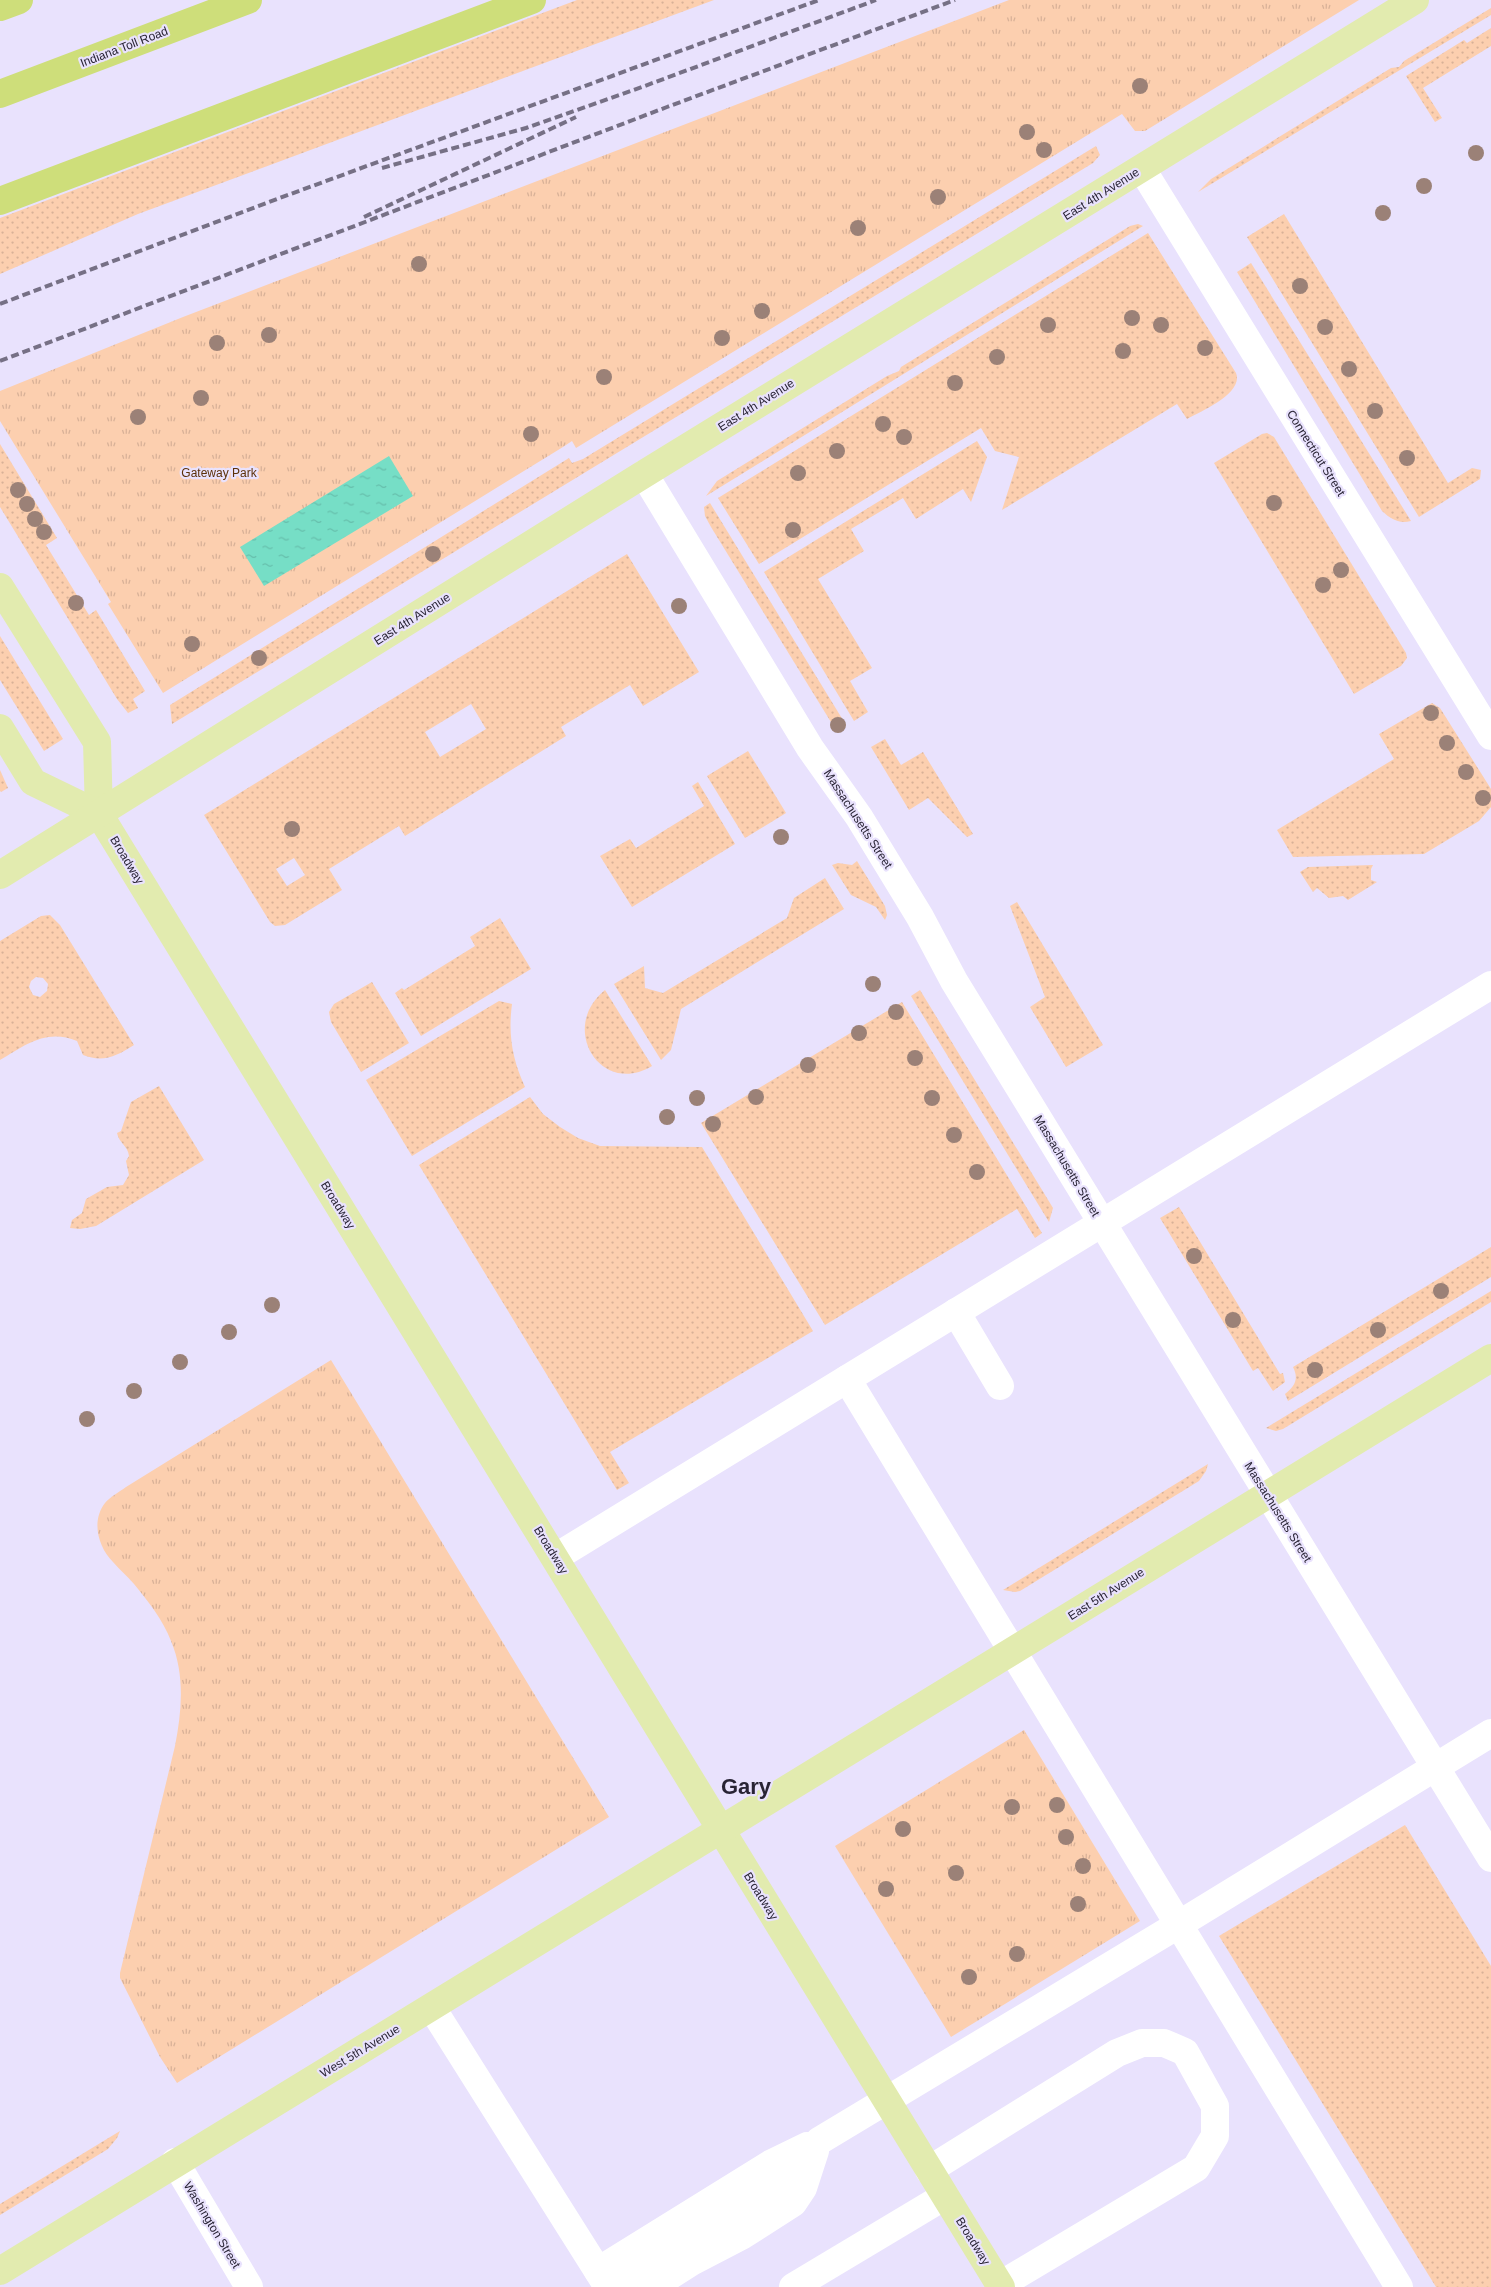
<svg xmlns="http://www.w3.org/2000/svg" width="1491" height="2287" font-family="Arial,sans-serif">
<defs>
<pattern id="grass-dots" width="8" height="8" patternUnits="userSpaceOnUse" patternTransform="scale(1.25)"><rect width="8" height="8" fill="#fccfaf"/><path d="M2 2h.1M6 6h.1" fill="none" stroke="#d8b197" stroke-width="1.8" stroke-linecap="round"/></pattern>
<pattern id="park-tufts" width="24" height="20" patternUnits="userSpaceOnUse" patternTransform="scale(1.25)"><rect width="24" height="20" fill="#fccfaf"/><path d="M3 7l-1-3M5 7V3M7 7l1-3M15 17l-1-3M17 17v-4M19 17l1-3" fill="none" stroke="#d8b197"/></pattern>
<pattern id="water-ripples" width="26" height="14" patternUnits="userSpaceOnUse" patternTransform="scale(1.25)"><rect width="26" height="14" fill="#76dec6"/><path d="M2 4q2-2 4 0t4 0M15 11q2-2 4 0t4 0" fill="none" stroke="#66beab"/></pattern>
</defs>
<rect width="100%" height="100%" fill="#e9e2fd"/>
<g fill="url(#grass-dots)" fill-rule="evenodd">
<polygon points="577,0 714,0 138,214 0,274 0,218"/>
<polygon points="1491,8 1491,15 1198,192 1211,179 1391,68 1399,67 1404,61"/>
<polygon points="1491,28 1491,46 1423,88 1442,118 1435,122 1406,76 1464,40 1467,43"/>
<polygon points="1096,146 1100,155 1093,163 172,724 170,705 569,458 572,463 583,459"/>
<polygon points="1284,214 1448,483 1472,468 1481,470 1480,479 1419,517 1247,237"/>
<polygon points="1138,224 1143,226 706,496 717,481 887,376 899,371 901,367 1130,226"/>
<path d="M 1148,233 L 1236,373 C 1244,393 1202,411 1187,419 L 1177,404 L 1002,510 L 1019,457 L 995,451 L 981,428 L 759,564 L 718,498 Z"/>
<path d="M 1251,263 L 1411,521 C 1398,524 1391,519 1382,511 L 1237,272 Z"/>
<polygon points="1267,433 1274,437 1406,653 1407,658 1401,666 1354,694 1214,463 1262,434"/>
<polygon points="977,441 987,457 971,502 963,489 916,519 903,498 851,529 864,551 818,579 872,668 850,681 868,712 854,721 764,572"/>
<polygon points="0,444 57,538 46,545 89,615 96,610 145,691 133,699 138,708 128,713 117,699 0,507"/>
<polygon points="710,503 846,725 834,727 711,527 705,516 704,507"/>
<path d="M 627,554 L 699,672 L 643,706 L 630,685 L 561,727 L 566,736 L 405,836 L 399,826 L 329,869 L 342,890 L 285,925 L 275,926 L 270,922 L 204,815 ZM 471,704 L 486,729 L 440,757 L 425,732 ZM 294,858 L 305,875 L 287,886 L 276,869 Z"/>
<polygon points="0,636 63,739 44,751 0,680"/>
<polygon points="1432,703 1440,708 1491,789 1491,807 1479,821 1424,854 1293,857 1277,830 1394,759 1379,734"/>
<polygon points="885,739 901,765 923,752 973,834 967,837 928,798 909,810 871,747"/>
<polygon points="748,751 786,813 745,838 707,776"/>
<polygon points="0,770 8,788 1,792 0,791"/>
<polygon points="698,782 735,844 632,907 600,856 630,839 636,848 704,806 692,786"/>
<polygon points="857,861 885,906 887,915 885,920 876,907 851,895 832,865 838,863 852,865"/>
<polygon points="1373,865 1371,869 1371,880 1377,882 1348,900 1343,896 1329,898 1317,888 1313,892 1300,872 1308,867"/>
<polygon points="825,878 844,909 681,1009 671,1050 661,1060 614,984 644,966 645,988 663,993 787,918 794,898"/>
<polygon points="1017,902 1103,1045 1066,1067 1030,1007 1045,997 1010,906"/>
<path d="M 50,915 L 60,925 L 134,1045 C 117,1056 103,1063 83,1055 L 77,1041 C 47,1028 25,1045 0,1060 L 0,941 L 41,916 ZM 36,977 L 43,978 L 48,984 L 47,991 L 40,997 L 33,995 L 29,987 L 31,981 Z"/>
<polygon points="500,918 531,969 421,1036 395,993 402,988 404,990 475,946 470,937"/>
<polygon points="372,982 409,1043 361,1072 331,1022 329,1012 334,1004"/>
<path d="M 605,990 L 652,1066 C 601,1097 558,1028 605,990 Z"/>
<polygon points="920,990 1053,1208 1049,1222 911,996"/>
<path d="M 499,1001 L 512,1004 C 508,1034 512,1059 525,1087 L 412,1156 L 366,1080 Z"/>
<polygon points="902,1002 1042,1233 1035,1238 1017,1209 825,1325 701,1123"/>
<path d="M 159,1086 L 204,1160 L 96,1226 L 80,1229 L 70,1228 L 72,1220 L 82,1213 L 86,1199 L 107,1187 L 123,1185 L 129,1175 L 126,1161 L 129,1156 C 128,1146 119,1143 117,1133 L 121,1131 L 131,1102 Z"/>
<polygon points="530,1097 543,1114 560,1127 578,1138 600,1146 702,1147 813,1331 610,1452 629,1483 617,1490 419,1165"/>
<polygon points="1179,1207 1280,1374 1283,1373 1285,1382 1273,1391 1258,1368 1253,1371 1160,1218"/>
<path d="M 1491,1247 L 1491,1277 L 1288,1401 L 1285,1394 C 1295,1386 1299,1379 1293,1367 Z"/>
<polygon points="1491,1291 1491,1302 1283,1429 1276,1431 1266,1428"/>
<polygon points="1208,1464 1206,1471 1199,1481 1020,1591 1015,1592 1003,1590"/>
<polygon points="1405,1825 1491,1966 1491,2287 1436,2287 1219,1936"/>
<polygon points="120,2131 117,2138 108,2149 0,2215 0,2204"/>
</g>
<g fill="url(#park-tufts)">
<polygon points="1009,0 1359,0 1145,131 1135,131 1122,114 576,448 572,441 563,447 163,693 108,604 111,602 0,421 0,391 183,317"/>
<path d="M 331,1360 L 609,1817 L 177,2083 L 160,2057 L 120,1978 L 120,1973 L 175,1746 C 182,1711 185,1674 171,1641 C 163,1620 148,1601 134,1584 C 127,1576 120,1570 113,1562 C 98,1547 91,1521 105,1503 C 110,1497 119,1492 126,1487 Z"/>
<polygon points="1024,1730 1140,1921 951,2037 835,1846"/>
</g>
<polygon fill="url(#water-ripples)" points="389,456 413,496 264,586 240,547"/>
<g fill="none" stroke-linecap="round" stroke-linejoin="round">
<g stroke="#fff" stroke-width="28">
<polyline points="1142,169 1491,736"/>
<polyline points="644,474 810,748 859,817 920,917 954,981 1491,1858"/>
<polyline points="956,1312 1000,1386"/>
<polyline points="847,1379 1399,2287"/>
<polyline points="556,1557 1491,985"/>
<polyline points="432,2008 608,2287"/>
<polyline points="175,2162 249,2287"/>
<polyline points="929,2170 1117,2053 1142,2043 1164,2043 1185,2052 1215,2106 1215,2136 1196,2168 1000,2285"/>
<polyline points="598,2271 772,2163 807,2146"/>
<polyline points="611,2287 784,2180 819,2141 1178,1925 1491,1733"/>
<polyline points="652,2287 693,2261 743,2235 793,2203 803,2188 815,2151"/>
<polyline points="793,2287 945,2196"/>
</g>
<g stroke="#e2ebaf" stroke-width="28">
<polyline points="0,587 97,742 99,814 1001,2287"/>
<polyline points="0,728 33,782 99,814"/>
<polyline points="0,875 644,474 1415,0"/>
<polyline points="0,2271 1491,1358"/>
</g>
<g stroke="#cede7a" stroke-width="28">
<polyline points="0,7 19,0"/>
<polyline points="0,94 248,0"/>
<polyline points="0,201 532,0"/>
</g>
<g stroke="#767085" stroke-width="4" stroke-dasharray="8 4" stroke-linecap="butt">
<polyline points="382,168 526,128 642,87 876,0"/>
<polyline points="364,217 576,117"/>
<polyline points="0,304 277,199 819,0"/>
<polyline points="0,361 667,107 955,0"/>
</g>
</g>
<g fill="#9b8177">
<circle cx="1140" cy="86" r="8"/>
<circle cx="1027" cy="132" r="8"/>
<circle cx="1044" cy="150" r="8"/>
<circle cx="1476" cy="153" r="8"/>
<circle cx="1424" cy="186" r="8"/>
<circle cx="938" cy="197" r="8"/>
<circle cx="1383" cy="213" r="8"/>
<circle cx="858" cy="228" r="8"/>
<circle cx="419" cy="264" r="8"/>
<circle cx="1300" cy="286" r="8"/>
<circle cx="762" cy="311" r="8"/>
<circle cx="1132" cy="318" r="8"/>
<circle cx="1048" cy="325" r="8"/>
<circle cx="1161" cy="325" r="8"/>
<circle cx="1325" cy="327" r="8"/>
<circle cx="269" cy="335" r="8"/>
<circle cx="722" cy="338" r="8"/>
<circle cx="217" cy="343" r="8"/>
<circle cx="1205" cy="348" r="8"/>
<circle cx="1123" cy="351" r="8"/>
<circle cx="997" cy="357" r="8"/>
<circle cx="1349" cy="369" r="8"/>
<circle cx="604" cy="377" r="8"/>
<circle cx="955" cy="383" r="8"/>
<circle cx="201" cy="398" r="8"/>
<circle cx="1375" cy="411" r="8"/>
<circle cx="138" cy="417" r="8"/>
<circle cx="883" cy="424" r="8"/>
<circle cx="531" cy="434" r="8"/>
<circle cx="904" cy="437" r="8"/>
<circle cx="837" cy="451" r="8"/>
<circle cx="1407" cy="458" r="8"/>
<circle cx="798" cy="473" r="8"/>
<circle cx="18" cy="490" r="8"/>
<circle cx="1274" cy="503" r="8"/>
<circle cx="27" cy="504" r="8"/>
<circle cx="35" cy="519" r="8"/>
<circle cx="793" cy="530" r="8"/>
<circle cx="44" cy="532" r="8"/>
<circle cx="433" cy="554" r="8"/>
<circle cx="1341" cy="570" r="8"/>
<circle cx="1323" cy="585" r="8"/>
<circle cx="76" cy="603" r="8"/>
<circle cx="679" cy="606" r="8"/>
<circle cx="192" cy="644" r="8"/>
<circle cx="259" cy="658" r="8"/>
<circle cx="1431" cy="713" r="8"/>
<circle cx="838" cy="725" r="8"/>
<circle cx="1447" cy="743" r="8"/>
<circle cx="1466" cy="772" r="8"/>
<circle cx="1483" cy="798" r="8"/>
<circle cx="292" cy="829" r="8"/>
<circle cx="781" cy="837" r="8"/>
<circle cx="873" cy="984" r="8"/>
<circle cx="896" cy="1012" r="8"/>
<circle cx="859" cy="1033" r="8"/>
<circle cx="915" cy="1058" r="8"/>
<circle cx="808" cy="1065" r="8"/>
<circle cx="756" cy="1097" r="8"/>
<circle cx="697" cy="1098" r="8"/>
<circle cx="932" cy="1098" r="8"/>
<circle cx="667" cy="1117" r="8"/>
<circle cx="713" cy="1124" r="8"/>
<circle cx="954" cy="1135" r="8"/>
<circle cx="977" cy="1172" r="8"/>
<circle cx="1194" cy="1256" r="8"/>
<circle cx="1441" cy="1291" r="8"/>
<circle cx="272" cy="1305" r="8"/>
<circle cx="1233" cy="1320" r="8"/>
<circle cx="1378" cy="1330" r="8"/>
<circle cx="229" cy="1332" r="8"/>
<circle cx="180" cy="1362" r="8"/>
<circle cx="1315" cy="1370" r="8"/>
<circle cx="134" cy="1391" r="8"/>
<circle cx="87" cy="1419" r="8"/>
<circle cx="1057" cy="1805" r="8"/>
<circle cx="1012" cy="1807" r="8"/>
<circle cx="903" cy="1829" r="8"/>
<circle cx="1066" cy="1837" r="8"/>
<circle cx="1083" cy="1866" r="8"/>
<circle cx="956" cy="1873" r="8"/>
<circle cx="886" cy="1889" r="8"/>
<circle cx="1078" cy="1904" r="8"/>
<circle cx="1017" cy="1954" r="8"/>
<circle cx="969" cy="1977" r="8"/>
</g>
<g text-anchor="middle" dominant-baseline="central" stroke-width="4.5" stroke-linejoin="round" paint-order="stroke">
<g font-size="12" fill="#282334" stroke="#e9e2fd">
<text transform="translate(124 47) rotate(-21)">Indiana Toll Road</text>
<text transform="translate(1101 194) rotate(-32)">East 4th Avenue</text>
<text transform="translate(756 405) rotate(-32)">East 4th Avenue</text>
<text transform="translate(1316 453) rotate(58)">Connecticut Street</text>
<text transform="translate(412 619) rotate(-32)">East 4th Avenue</text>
<text transform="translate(858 819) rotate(57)">Massachusetts Street</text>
<text transform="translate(127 860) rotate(59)">Broadway</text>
<text transform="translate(1067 1166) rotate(59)">Massachusetts Street</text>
<text transform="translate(338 1205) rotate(58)">Broadway</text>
<text transform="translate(1278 1512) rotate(58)">Massachusetts Street</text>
<text transform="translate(551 1550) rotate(58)">Broadway</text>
<text transform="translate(1106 1594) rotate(-32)">East 5th Avenue</text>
<text transform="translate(761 1896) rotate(58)">Broadway</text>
<text transform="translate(360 2051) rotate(-31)">West 5th Avenue</text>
<text transform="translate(212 2225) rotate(59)">Washington Street</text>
<text transform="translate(973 2241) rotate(58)">Broadway</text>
</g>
<g font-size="12" fill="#5c3109" stroke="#e9e2fd">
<text x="219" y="473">Gateway Park</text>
</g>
<g font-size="22" font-weight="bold" fill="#282334" stroke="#e9e2fd">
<text x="746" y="1786">Gary</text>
</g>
</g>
</svg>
